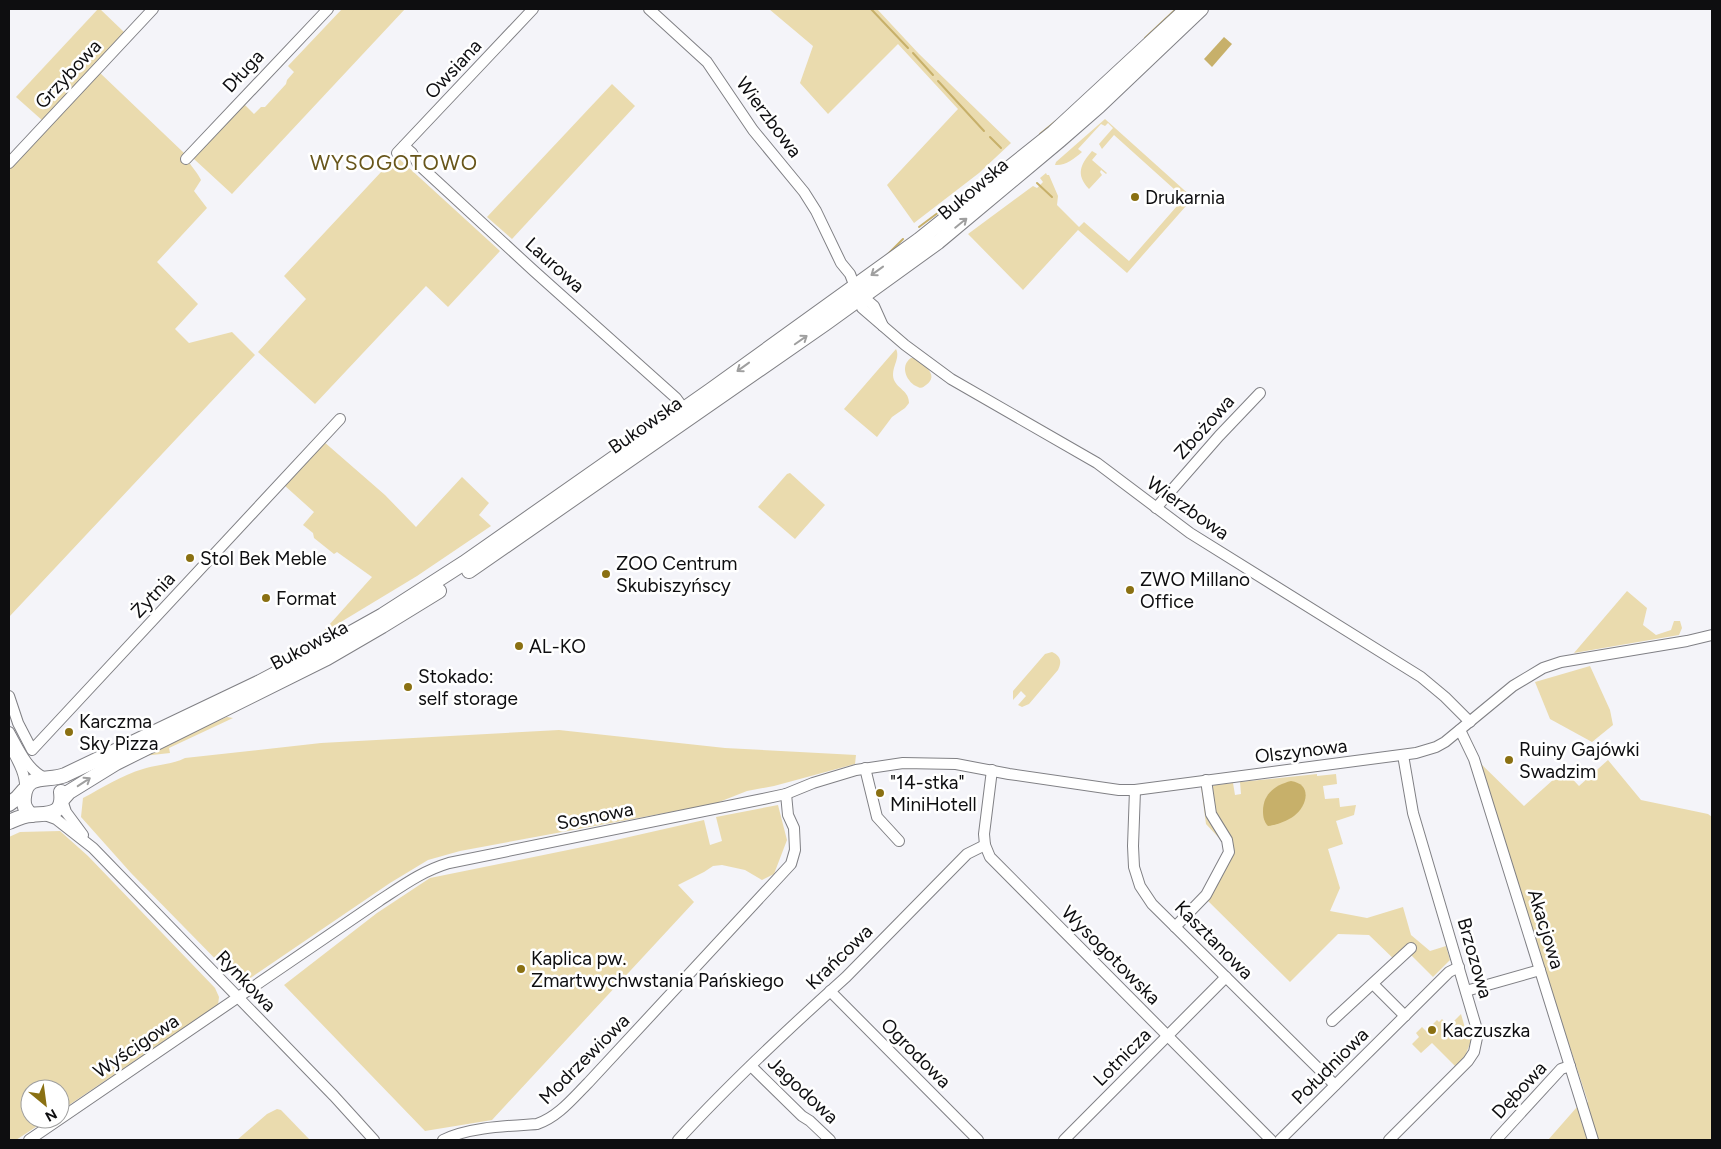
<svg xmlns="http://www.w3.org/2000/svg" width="1721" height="1149" font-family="Figtree,sans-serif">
<rect width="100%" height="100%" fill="#f4f4f9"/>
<g fill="#eadbae">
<polygon points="98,9 100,9 125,33 43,121 16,97"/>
<polygon points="342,9 405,9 232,194 194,159 194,156 243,103 254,114 261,107 265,107 286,84 287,80 294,72 288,66"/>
<polygon points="769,9 877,9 919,54 1011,143 979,173 914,223 887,185 958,109 898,44 828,114 800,83 813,46"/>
<path d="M 99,72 L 184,153 C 187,162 196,170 201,180 L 194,191 L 207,208 L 157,262 L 198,304 L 175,329 L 189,343 L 232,332 L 255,355 L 9,617 L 9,168 Z"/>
<polygon points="612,84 635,106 512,239 487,217"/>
<path d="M 1105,119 L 1193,198 L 1127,273 L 1078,230 L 1023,290 L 968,234 L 1033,186 L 1037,188 L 1043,182 L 1040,178 L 1046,173 L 1047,175 L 1049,175 L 1058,196 L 1057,205 L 1079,227 L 1084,222 L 1129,261 L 1184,198 L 1114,135 L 1102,149 L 1099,144 L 1113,128 L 1108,123 L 1105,126 L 1101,124 L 1078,149 L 1082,152 C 1074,159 1065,166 1055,165 L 1056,162 Z"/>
<path d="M 1092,151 L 1097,154 L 1092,160 L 1107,173 L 1106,174 L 1101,170 L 1100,172 L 1102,175 L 1089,189 C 1075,174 1081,164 1092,151 Z"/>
<polygon points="396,156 500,251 448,307 426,286 315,404 258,352 306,299 284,276"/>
<path d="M 896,349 C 901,359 890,368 894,380 C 898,389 909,391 909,403 L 905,408 L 892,417 L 877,437 L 844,409 Z"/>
<path d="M 911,358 L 915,358 C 924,365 940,375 926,385 C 923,387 922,389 918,387 C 907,383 899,366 911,358 Z"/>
<polygon points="323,441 385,495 416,527 462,477 489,503 479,515 491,526 417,576 321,634 372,577 337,552 334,554 314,538 313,533 303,525 314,512 284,485"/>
<polygon points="790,473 825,505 795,539 758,507 787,474"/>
<polygon points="1627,591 1647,608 1643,625 1656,635 1671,630 1674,621 1680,621 1682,628 1679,635 1574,653"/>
<path d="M 1052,652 C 1061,656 1062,662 1058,670 L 1029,704 L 1022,707 L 1018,705 L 1026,696 L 1021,691 L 1013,700 L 1013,691 L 1045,654 Z"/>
<polygon points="1590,666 1610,710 1613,725 1592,742 1550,719 1535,682"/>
<polygon points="227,717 233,718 169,748 170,753 143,756 179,737"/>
<path d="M 559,730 L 725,748 L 856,755 L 855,764 L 774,786 L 747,791 L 714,804 L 460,851 L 428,860 L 390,883 L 249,979 L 242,981 L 235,979 L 131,873 L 81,817 L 83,798 C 102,788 122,775 143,769 C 158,764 171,765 185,758 L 321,743 Z"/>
<polygon points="1475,758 1524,806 1564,770 1579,786 1608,760 1641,800 1708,814 1712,817 1712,1140 1548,1140 1577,1107 1588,1102"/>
<polygon points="1317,774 1317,776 1336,774 1337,784 1323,786 1325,799 1339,798 1340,807 1356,805 1354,815 1336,821 1343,844 1328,849 1340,888 1330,911 1367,918 1403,907 1411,935 1430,951 1446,946 1450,960 1433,977 1410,954 1399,964 1369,935 1338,934 1290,982 1207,900 1231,851 1206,824 1201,787 1233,783 1235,795 1241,794 1240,782"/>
<polygon points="778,805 787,840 774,874 762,880 745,870 722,865 713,866 704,872 678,885 694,902 492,1120 425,1131 284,985 377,913 430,878 607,842 704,820 710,845 722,841 716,817"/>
<polygon points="60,831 88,856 215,988 219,997 218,1005 60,1111 60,1089 30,1089 30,1119 48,1119 16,1140 9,1140 9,837 20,832"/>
<polygon points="1461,1014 1467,1035 1473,1036 1465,1056 1455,1066 1432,1043 1421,1053 1412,1044 1419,1037 1416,1033 1422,1027 1426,1031 1437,1020 1439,1022 1442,1019 1449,1026"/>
<polygon points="277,1109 281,1110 310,1140 237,1140 267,1114"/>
</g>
<g fill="#c7b06a">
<polygon points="1224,37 1232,44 1212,67 1204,59"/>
<path d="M 1291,781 C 1312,784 1308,805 1294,816 C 1287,821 1277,825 1268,826 C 1264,822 1263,817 1263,811 C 1263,794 1275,785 1291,781 Z"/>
</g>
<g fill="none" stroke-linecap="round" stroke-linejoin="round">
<g stroke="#c7b06a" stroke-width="2">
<polyline points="871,9 908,48"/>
<polyline points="1145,38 1176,9"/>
<polyline points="913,53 933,75"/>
<polyline points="938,81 984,131"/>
<polyline points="1040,134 1056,121"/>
<polyline points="990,137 1001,148"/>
<polyline points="1037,183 1052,197"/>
<polyline points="919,227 939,212"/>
<polyline points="887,255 903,239"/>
</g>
<g stroke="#808085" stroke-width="12">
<g id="minor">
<polyline points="649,9 707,62 753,130 804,192 816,211 841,263 850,274 855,287"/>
<polyline points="404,146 412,153 418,164 534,271 676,398 684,409"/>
<polyline points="397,153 533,9"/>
<polyline points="186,159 328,9"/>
<polyline points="9,163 153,9"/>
<polyline points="860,294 874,306 883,326"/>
<polyline points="862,297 862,308 905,345 951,379 1097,463 1190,533 1421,677 1445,697 1470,722"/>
<polyline points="1156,508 1219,436 1260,393"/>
<polyline points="9,696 18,723 32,750 340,419"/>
<polyline points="1460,730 1474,759 1593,1140"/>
<path d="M 9,732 C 18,748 27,770 45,778"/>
<path d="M 9,744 C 16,758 26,773 25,788"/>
<polyline points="865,768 877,817 899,841"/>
<polyline points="992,770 984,834 985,845 990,857 1271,1140"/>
<polyline points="1135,790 1133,846 1134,867 1140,886 1152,904 1335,1085"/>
<polyline points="62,800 66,812 83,835"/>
<polyline points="45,815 56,819 93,848 334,1096 374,1140"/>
<polyline points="1175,927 1206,895 1229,852 1227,840 1211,814 1206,780"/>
<polyline points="1373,984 1405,1016"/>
<polyline points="830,991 978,1140"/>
<polyline points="1466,991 1540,970"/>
<polyline points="1332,1021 1411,948"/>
<polyline points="751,1066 802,1116 810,1121 830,1140"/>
<path d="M 29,1140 L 379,901 C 402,886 422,871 449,863 L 763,799 L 786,794 L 813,783 L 856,770 L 903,763 L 956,764 L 1009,774 L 1119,790 L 1135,790 L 1416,753 L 1436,747 L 1445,742 L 1513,686 L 1543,668 L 1561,662 L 1687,641 L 1712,635"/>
<path d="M 443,1140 C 469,1127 508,1126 537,1124 C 558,1117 573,1098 588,1083 L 791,864 L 795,850 L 794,828 L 788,815 L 786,794"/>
<path d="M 678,1140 C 731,1082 788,1029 846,977 L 967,854 L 985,845"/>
<polyline points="1064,1140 1226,977"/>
<polyline points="1280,1140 1449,972 1459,967"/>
<polyline points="1389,1140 1468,1061 1474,1052 1478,1033 1413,813 1403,755"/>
<polyline points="1496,1140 1561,1069 1570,1066"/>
</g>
</g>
<g stroke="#808085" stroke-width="16">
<g id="major">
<polyline points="469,571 826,323 938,242 1060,140 1099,106 1201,9"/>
<polyline points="62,800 69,792 116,763 327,658 382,626 439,591"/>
<polyline points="9,804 17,798 24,790"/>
<path d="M 31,815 C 25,809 23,805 24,797 C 26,772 49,782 65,775 L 260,682 L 315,653 L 383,615 L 464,563 L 711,390 L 919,240 L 1053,133 L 1187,9"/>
<path d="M 9,822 C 16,819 24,815 32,815 C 48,813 64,816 61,792"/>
</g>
</g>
<use href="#minor" stroke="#fff" stroke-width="10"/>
<use href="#major" stroke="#fff" stroke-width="14"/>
</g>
<defs><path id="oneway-shaft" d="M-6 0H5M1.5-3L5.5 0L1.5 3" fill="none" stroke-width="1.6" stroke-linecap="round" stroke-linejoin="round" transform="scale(1.25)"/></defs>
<g stroke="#9f9f9f">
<use href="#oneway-shaft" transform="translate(961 223) rotate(-39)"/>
<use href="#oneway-shaft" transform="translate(877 271) rotate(144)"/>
<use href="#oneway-shaft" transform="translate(801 340) rotate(-35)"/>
<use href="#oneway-shaft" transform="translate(743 367) rotate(144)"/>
<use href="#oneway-shaft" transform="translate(84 782) rotate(-33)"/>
</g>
<g fill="#8a7012" stroke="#fff" stroke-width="2">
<circle cx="1135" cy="197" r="5"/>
<circle cx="190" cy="558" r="5"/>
<circle cx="606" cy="574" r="5"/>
<circle cx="1130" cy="590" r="5"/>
<circle cx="266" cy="598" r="5"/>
<circle cx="519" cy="646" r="5"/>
<circle cx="408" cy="687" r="5"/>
<circle cx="69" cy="732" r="5"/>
<circle cx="1509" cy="760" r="5"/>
<circle cx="880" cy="793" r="5"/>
<circle cx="521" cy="969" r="5"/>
<circle cx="1432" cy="1030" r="5"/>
</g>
<g text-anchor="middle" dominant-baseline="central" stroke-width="5" stroke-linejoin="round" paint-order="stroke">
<g font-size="19" fill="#0e0e10" stroke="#fff">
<text transform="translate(453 69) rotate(-47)">Owsiana</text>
<text transform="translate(243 71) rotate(-47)">Długa</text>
<text transform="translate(68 74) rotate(-47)">Grzybowa</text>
<text transform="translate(769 117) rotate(53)">Wierzbowa</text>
<text transform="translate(973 189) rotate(-40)">Bukowska</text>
<text transform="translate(555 265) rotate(42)">Laurowa</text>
<text transform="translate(645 425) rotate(-35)">Bukowska</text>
<text transform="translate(1204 427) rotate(-48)">Zbożowa</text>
<text transform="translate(1188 508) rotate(35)">Wierzbowa</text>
<text transform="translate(153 595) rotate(-47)">Żytnia</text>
<text transform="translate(309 645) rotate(-28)">Bukowska</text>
<text transform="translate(1301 751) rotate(-7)">Olszynowa</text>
<text transform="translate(595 816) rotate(-11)">Sosnowa</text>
<text transform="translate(1546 929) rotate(73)">Akacjowa</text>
<text transform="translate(1214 940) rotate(45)">Kasztanowa</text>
<text transform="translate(1111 955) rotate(45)">Wysogotowska</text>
<text transform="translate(839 957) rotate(-44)">Krańcowa</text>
<text transform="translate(1475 958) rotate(74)">Brzozowa</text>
<text transform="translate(246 981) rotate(46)">Rynkowa</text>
<text transform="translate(136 1046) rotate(-34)">Wyścigowa</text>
<text transform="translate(916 1053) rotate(45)">Ogrodowa</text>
<text transform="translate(1122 1057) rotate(-45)">Lotnicza</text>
<text transform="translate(584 1059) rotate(-45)">Modrzewiowa</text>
<text transform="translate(1330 1066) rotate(-45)">Południowa</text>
<text transform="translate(803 1090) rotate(43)">Jagodowa</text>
<text transform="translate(1519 1090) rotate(-47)">Dębowa</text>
</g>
<g font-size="19" fill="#0e0e10" stroke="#fff" text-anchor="start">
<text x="1145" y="197">Drukarnia</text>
<text x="200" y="558">Stol Bek Meble</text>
<text x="616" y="563">ZOO Centrum<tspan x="616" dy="22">Skubiszyńscy</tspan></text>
<text x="1140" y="579">ZWO Millano<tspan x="1140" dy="22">Office</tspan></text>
<text x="276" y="598">Format</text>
<text x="529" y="646">AL-KO</text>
<text x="418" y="676">Stokado:<tspan x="418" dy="22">self storage</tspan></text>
<text x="79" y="721">Karczma<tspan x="79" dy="22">Sky Pizza</tspan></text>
<text x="1519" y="749">Ruiny Gajówki<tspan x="1519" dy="22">Swadzim</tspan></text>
<text x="890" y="782">"14-stka"<tspan x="890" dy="22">MiniHotell</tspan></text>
<text x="531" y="958">Kaplica pw.<tspan x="531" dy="22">Zmartwychwstania Pańskiego</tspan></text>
<text x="1442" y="1030">Kaczuszka</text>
</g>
<g font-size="21" letter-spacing="1" fill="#68561b" stroke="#fff">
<text x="394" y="162">WYSOGOTOWO</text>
</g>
</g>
<rect width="1721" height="1149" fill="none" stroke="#0e0e10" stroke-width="20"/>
<g transform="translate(45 1104) rotate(151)"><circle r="24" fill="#ffffff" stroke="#9f9f9f"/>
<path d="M0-4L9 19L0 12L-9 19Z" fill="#8a7012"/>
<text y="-8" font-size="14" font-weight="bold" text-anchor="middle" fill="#0e0e10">N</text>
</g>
</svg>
